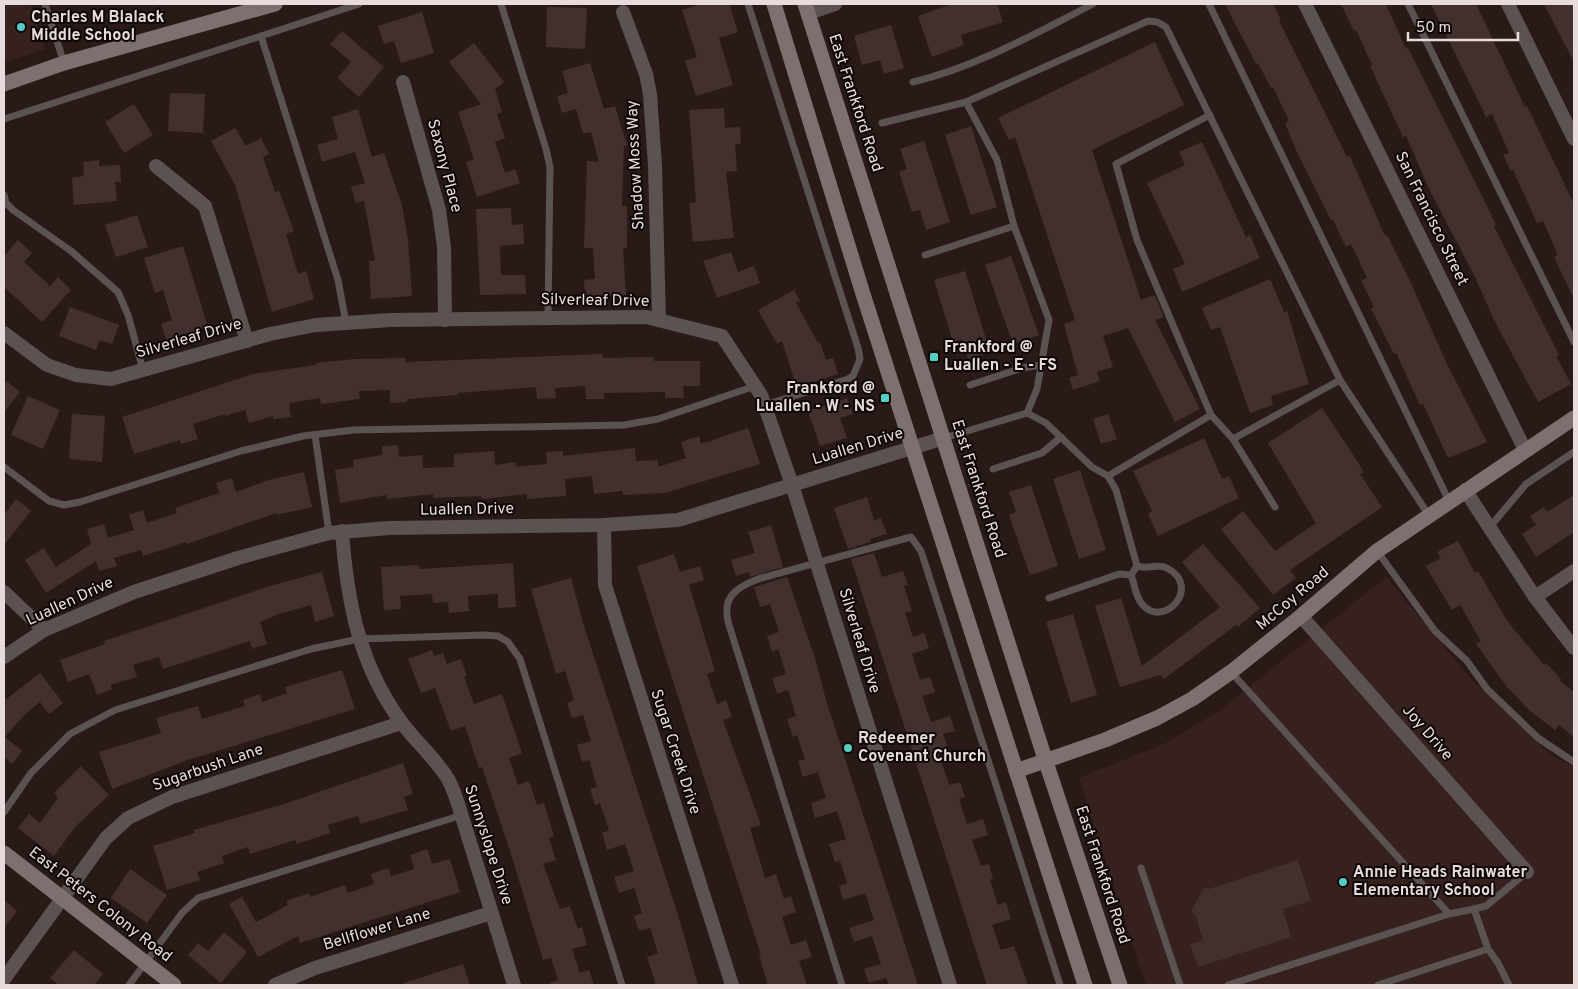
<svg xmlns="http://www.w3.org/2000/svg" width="1578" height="989" font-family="Overpass,sans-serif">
<rect width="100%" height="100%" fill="#291a18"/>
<g fill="#37211f">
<polygon points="4,4 30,4 45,49 4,63"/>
<polygon points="1386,577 1469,677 1549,754 1574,767 1574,985 1146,985 1079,778 1166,743 1222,709"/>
</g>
<g fill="#41302e">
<polygon points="702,4 729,4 738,32 719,38 733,85 696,96 685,61 697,57 682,10"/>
<polygon points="952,4 997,4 1003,22 961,35 964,45 932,57 918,16"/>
<polygon points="1225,4 1273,4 1281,20 1279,21 1347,157 1350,156 1385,236 1387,235 1410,281 1446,362 1487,442 1448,458 1423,404 1420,405 1396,353 1394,354 1371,309 1374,307 1361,281 1367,278 1351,244 1346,247 1333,220 1331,220 1296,150 1285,123 1289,121 1273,87 1271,88 1258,63 1256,64"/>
<polygon points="1341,4 1386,4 1406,49 1408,48 1487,206 1496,225 1494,226 1559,355 1556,356 1571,384 1538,402 1495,322 1474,275 1430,191 1406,136 1403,137 1370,66 1372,65 1356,30 1354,31"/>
<polygon points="1431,4 1476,4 1525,107 1527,106 1574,204 1574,299 1554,257 1558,255 1543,221 1537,223 1513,170 1511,171 1503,155 1509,153 1492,114 1486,117"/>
<polygon points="1544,4 1574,4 1574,62"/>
<polygon points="547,7 587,8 585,49 546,47"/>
<polygon points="422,12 434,53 401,63 394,41 384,44 378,26"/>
<polygon points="891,25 904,68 884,74 880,60 862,65 854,36"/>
<polygon points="342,31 384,67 359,97 337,78 351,62 330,44"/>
<polygon points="1155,42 1184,105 1092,150 1141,300 1155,295 1164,317 1155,320 1200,409 1175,422 1128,328 1103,336 1113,367 1097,372 1100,381 1073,390 1069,378 1078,375 1064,324 1075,320 1015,137 1009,140 998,118"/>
<polygon points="474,43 504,82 495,89 502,112 497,114 505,138 495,142 505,173 515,169 520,183 477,197 466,162 474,159 458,112 481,104 449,62"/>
<polygon points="590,63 604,109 615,106 627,145 624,146 622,206 627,206 627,248 623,248 626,295 585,297 584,280 595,279 593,248 584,248 587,161 599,162 591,132 583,134 576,109 562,113 557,96 568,93 562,71"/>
<polygon points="170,93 205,94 203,133 168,131"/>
<polygon points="134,104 153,135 124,153 105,122"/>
<polygon points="724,108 725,128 740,127 741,144 735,144 737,171 726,172 734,238 693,242 689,203 696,202 689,110"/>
<polygon points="358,109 372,157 384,153 402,205 408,239 412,296 371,299 369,261 375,261 364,201 356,203 351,187 365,183 355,152 322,162 317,145 338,139 332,117"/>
<polygon points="971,126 997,207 971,215 945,135"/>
<polygon points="235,128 246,146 261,138 269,154 263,157 275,192 279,191 294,231 286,234 298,274 306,271 314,299 272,312 235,185 211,141"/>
<polygon points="924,141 950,222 926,230 920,210 912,212 899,172 907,169 900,149"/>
<polygon points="1202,142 1246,237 1250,235 1260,258 1182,292 1173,269 1185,264 1147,183 1185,165 1179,152"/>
<polygon points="99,160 99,166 120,165 121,182 115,182 117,201 74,205 72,178 84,176 83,162"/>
<polygon points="511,208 512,225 523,224 524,244 500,246 501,275 525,275 526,294 480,295 476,209"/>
<polygon points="137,215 148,247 116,257 105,225"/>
<polygon points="18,240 32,253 24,262 50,286 58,277 71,290 42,322 4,287 4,256"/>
<polygon points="183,246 208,327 166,340 161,324 172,320 163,290 155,293 144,258"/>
<polygon points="731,252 738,272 754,266 760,283 717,298 703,261"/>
<polygon points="1011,256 1039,335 1013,344 985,265"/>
<polygon points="965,271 990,352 968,359 962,339 953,342 934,280"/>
<polygon points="1270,279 1284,312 1287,311 1309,384 1271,396 1273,405 1250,413 1220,327 1211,330 1202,308"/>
<polygon points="794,290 800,301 796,303 818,343 820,342 826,360 833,358 838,374 797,388 782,341 777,344 758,310"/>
<polygon points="70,307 119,325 112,344 100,340 96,350 59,336"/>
<polygon points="602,354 603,358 654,357 654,361 700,361 700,386 683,386 684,398 665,398 665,392 604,393 604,399 586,399 585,386 555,388 556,398 537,399 536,387 458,393 458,395 407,399 407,402 390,403 390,390 359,391 360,399 321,404 320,398 289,403 291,417 273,419 273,416 249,423 245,410 225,416 225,414 193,424 198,439 181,444 180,440 134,454 122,417 253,374 316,365 316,363 355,359 405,358 405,362"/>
<polygon points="4,379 20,392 4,412"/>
<polygon points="28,396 60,410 43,449 11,435"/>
<polygon points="847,398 853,414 840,418 847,438 820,446 808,411"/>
<polygon points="1322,408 1354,456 1364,472 1360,474 1382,507 1290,570 1296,578 1273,595 1221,529 1243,511 1275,551 1316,523 1268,443"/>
<polygon points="72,414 105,416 102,462 69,459"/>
<polygon points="1108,414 1117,439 1101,444 1093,419"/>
<polygon points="748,428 760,464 665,493 623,495 622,491 594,494 592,476 565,479 566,496 527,499 527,494 482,499 481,496 433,498 433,494 387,499 387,495 340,503 335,470 354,467 353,460 382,455 382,446 398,445 399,457 422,455 423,468 454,467 454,454 494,451 495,465 515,462 516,467 547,464 546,452 563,451 563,456 635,448 636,461 658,460 658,467 686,458 681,442 699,436 701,444"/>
<polygon points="1204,438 1222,479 1229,476 1239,498 1158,536 1148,514 1152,511 1133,471"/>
<polygon points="1080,470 1106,550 1079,559 1053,479"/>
<polygon points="304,472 312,507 277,515 276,513 187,544 186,542 143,556 141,550 114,558 117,566 99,571 96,561 46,593 25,560 44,548 56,567 91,544 87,529 104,524 108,538 134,530 129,515 143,510 147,523 177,513 175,508 219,493 216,483 232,478 236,492 269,480"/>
<polygon points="1031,485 1058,566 1030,575 1009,515 1016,512 1009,492"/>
<polygon points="1574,495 1574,532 1536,557 1522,534 1536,525 1530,516 1544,507 1547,512"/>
<polygon points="867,497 874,521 881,518 887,534 870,539 871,542 848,549 834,508"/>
<polygon points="16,499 31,511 4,545 4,515"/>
<polygon points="771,525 783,567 750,577 749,572 736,576 731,560 755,553 748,532"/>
<polygon points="1458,541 1475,573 1478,571 1508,622 1544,665 1546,663 1561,679 1560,681 1574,692 1574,737 1559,725 1555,730 1530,711 1507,687 1476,644 1481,641 1460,605 1452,610 1433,579 1426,566 1441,558 1437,552"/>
<polygon points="1203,544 1260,608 1238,627 1236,625 1164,679 1160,675 1120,687 1095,606 1121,598 1142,666 1220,607 1182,562"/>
<polygon points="874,553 882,577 903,571 908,585 904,586 912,611 905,613 913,637 924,633 929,648 912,654 920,680 930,677 935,692 922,696 931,722 950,716 955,731 943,734 948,748 938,751 949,785 960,782 965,797 959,799 967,824 983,819 988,835 972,840 981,866 989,864 993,879 990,880 998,905 1006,902 1011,919 992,925 1001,950 1014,946 1028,985 987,985 983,973 851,559"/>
<polygon points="674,554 680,572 700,566 704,580 689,585 715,671 707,674 717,704 726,700 732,717 723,720 761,825 750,828 765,878 776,874 784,899 791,896 796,912 782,917 791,945 806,940 812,957 799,961 807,985 768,985 759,956 761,955 664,653 637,566"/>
<polygon points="513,563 516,607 498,608 498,594 468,596 469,611 449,613 448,602 433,603 432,594 400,596 401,609 384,610 381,567 419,565 420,569"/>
<polygon points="322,572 334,616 315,622 311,605 279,614 260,622 267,644 252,649 250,641 163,669 159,657 133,665 137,677 110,685 112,689 97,695 89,674 68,682 60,660 105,644 104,641 270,586"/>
<polygon points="787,577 815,658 826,700 918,985 889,985 886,978 869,983 864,969 881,964 872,936 854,942 849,928 874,920 865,893 843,900 839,886 847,883 840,861 835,862 829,844 846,839 837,811 815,818 811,803 826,798 818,772 803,777 798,761 805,759 797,735 793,737 787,719 796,716 788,690 777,694 772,678 786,674 778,649 772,652 767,636 779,632 770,604 760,607 754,587"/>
<polygon points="571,578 584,626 679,918 698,985 656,985 647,957 658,953 650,928 639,931 634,916 642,913 634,888 619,893 614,877 634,871 625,844 607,850 602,833 609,830 600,803 595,805 590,789 597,787 589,760 582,762 577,745 591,741 583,715 572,718 567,703 574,700 565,671 556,674 531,589"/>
<polygon points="1073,614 1097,695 1071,703 1046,622"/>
<polygon points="432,650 434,656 443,653 447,664 461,659 467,676 464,677 474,704 502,694 522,753 509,758 518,785 529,781 537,805 544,803 554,836 549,838 556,860 543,864 560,909 570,906 578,929 582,927 587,945 572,949 580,973 589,970 594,985 550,985 550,983 558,980 551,958 543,960 512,857 482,767 479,768 465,726 451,731 435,688 421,693 408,659"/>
<polygon points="342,670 355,709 188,760 112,789 99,752 161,733 156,718 198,706 202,719 245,706 243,700 260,694 262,702 287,693 285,687"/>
<polygon points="40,673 63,703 49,714 40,702 24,715 5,737 22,751 12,764 4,757 4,701"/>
<polygon points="403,763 413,794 404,797 408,810 360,824 358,816 328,825 330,833 297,844 295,840 250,854 248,847 222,856 224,863 197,872 200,880 167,890 153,846 195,833 194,830 284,804"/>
<polygon points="81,766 109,795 75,827 54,856 18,828 29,814 40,823 58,798 54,793"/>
<polygon points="427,849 432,864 450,859 460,892 300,943 298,936 258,957 229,904 242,897 256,922 288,905 286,901 309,893 310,897 345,885 348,893 374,884 371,874 388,868 391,876 414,869 410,855"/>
<polygon points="1298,860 1311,901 1283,909 1291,937 1198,967 1190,944 1203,940 1195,914 1191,912 1204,887 1209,889"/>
<polygon points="130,869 167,895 147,923 111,898"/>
<polygon points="4,900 17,911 4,928"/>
<polygon points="224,932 247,952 221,983 188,955 198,943 208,951"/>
<polygon points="74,950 103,974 94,985 59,985 50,978"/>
<polygon points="463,964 470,985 404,985 404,983"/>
</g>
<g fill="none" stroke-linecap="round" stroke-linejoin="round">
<g stroke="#5b5252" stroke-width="7">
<polyline points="45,4 64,63"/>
<polyline points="501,4 546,149 550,167 548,318"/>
<polyline points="748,4 858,348 860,359 853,376 848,379 765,405"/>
<polyline points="1209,4 1449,501"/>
<polyline points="1408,4 1574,342"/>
<path d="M 913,82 C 978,66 1034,34 1093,4"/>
<polyline points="966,102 997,160 1014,226 1049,320 1037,389 1027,413 1046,423 1092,467 1108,476 1116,490 1137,566 1131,575"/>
<polyline points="1210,115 1116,164 1137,240 1211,415 1233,439 1275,507"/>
<polyline points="4,119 261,36"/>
<polyline points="882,123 966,102 1148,21 1157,22 1166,27 1340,380 1428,514"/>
<polyline points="4,195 6,203 13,210 71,251 118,292 128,315 143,370"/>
<polyline points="925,255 1014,226"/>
<polyline points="346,323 338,280 261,36 359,4"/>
<polyline points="970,385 1022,368 1041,365"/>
<polyline points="315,435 329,533"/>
<polyline points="944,438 1027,413"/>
<polyline points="1233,439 1340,380"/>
<polyline points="4,467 49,501 64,505 80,502 241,451 303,436 354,430 624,425 658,419 755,386"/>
<polyline points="993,469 1042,453 1061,437"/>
<polyline points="1108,476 1211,415"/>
<polyline points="1489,528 1526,484 1574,452"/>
<polyline points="1377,551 1435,631 1467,661 1487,689 1538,738 1574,762"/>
<path d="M 1131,575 C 1135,585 1135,596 1142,604 C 1163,630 1203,587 1167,568 C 1157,563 1147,570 1137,566"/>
<polyline points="1049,598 1119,574 1131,575"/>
<polyline points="1231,672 1449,914"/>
<polyline points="4,812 31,773 70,734 115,710 311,649 359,639 485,635 498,636 508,642 520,659 622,985"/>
<polyline points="1141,868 1180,985"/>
<polyline points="129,985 182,913 198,898 462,815"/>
<path d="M 842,985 L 729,625 C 721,598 735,588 758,579 L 911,537 L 921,551 L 1060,985"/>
<polyline points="1228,985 1449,914 1474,909"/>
<polyline points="1378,985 1488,949"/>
<polyline points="1509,985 1498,963 1488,949 1474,909 1486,906 1527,872"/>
</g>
<g stroke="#5b5252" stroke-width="14">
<polyline points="1305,4 1525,450"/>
<polyline points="1508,4 1574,139"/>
<polyline points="623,12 646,74 650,94 655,166 659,320"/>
<polyline points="808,13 835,4"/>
<polyline points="403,82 439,210 444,247 445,320"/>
<polyline points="156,166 205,206 247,341"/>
<polyline points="4,333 47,365 76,375 111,379 270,334 316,325 391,320 646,317 722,336 761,395 792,485 950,985"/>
<polyline points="1465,490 1535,597 1574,648"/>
<polyline points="604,525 605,585 732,985"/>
<path d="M 342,531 C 347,601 359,665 402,723 C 416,742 436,759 448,779 C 453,788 456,798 459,807 L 514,985"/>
<polyline points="4,592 44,630"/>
<polyline points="1535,597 1574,571"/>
<polyline points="1301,616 1527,872"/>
<polyline points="4,657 44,630 134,592 238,558 329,533 389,528 604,525 678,520 944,438"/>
<polyline points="4,979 106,838 128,818 172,797 401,723"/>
<polyline points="275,985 315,968 491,913"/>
</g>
<g stroke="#7d706e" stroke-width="15">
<polyline points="774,4 863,294 1085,985"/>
<polyline points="805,4 1045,759 1120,985"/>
<polyline points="4,84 64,63 275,4"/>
<polyline points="1016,771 1105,740 1157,718 1192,699 1231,672 1301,616 1377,551 1574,418"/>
<polyline points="4,853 174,985"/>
</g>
</g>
<g fill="#54cdc7" stroke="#0d0706" stroke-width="2">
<circle cx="21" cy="27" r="5"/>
<rect x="929" y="352" width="10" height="10" rx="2.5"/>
<rect x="880" y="393" width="10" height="10" rx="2.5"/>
<circle cx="848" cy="748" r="5"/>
<circle cx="1343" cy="882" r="5"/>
</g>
<g text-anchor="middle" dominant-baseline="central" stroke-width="4" stroke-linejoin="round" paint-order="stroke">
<g font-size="16" font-weight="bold" fill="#e7dcdb" stroke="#0d0706" text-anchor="start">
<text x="31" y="18">Charles M Blalack<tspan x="31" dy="18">Middle School</tspan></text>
<text x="944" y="348">Frankford @<tspan x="944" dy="18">Luallen - E - FS</tspan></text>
<text x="875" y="389" text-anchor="end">Frankford @<tspan x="875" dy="18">Luallen - W - NS</tspan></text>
<text x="858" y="739">Redeemer<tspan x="858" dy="18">Covenant Church</tspan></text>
<text x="1353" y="873">Annie Heads Rainwater<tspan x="1353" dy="18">Elementary School</tspan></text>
</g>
<g font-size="16" fill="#e7dcdb" stroke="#0d0706">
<text transform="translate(855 103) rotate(72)">East Frankford Road</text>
<text transform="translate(636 165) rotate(-93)">Shadow Moss Way</text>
<text transform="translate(444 166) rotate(75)">Saxony Place</text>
<text transform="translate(1431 219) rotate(64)">San Francisco Street</text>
<text transform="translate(595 301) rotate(1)">Silverleaf Drive</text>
<text transform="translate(189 339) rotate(-16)">Silverleaf Drive</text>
<text transform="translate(858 447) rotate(-17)">Luallen Drive</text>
<text transform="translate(978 489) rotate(72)">East Frankford Road</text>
<text transform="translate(467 510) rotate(-1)">Luallen Drive</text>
<text transform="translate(1293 599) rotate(-40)">McCoy Road</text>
<text transform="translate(70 602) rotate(-25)">Luallen Drive</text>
<text transform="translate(859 641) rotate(73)">Silverleaf Drive</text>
<text transform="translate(1427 733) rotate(49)">Joy Drive</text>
<text transform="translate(675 752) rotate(72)">Sugar Creek Drive</text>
<text transform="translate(208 768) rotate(-19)">Sugarbush Lane</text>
<text transform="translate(488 845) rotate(72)">Sunnyslope Drive</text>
<text transform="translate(1102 875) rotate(72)">East Frankford Road</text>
<text transform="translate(100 905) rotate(38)">East Peters Colony Road</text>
<text transform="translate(377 930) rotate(-17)">Bellflower Lane</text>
</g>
</g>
<rect width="1578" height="989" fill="none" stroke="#e7dcdb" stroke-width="10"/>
<path d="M1408 32v8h110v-8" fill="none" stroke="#e7dcdb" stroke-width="2.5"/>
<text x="1416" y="32" font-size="15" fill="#e7dcdb" stroke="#0d0706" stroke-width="4" paint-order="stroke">50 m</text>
</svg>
